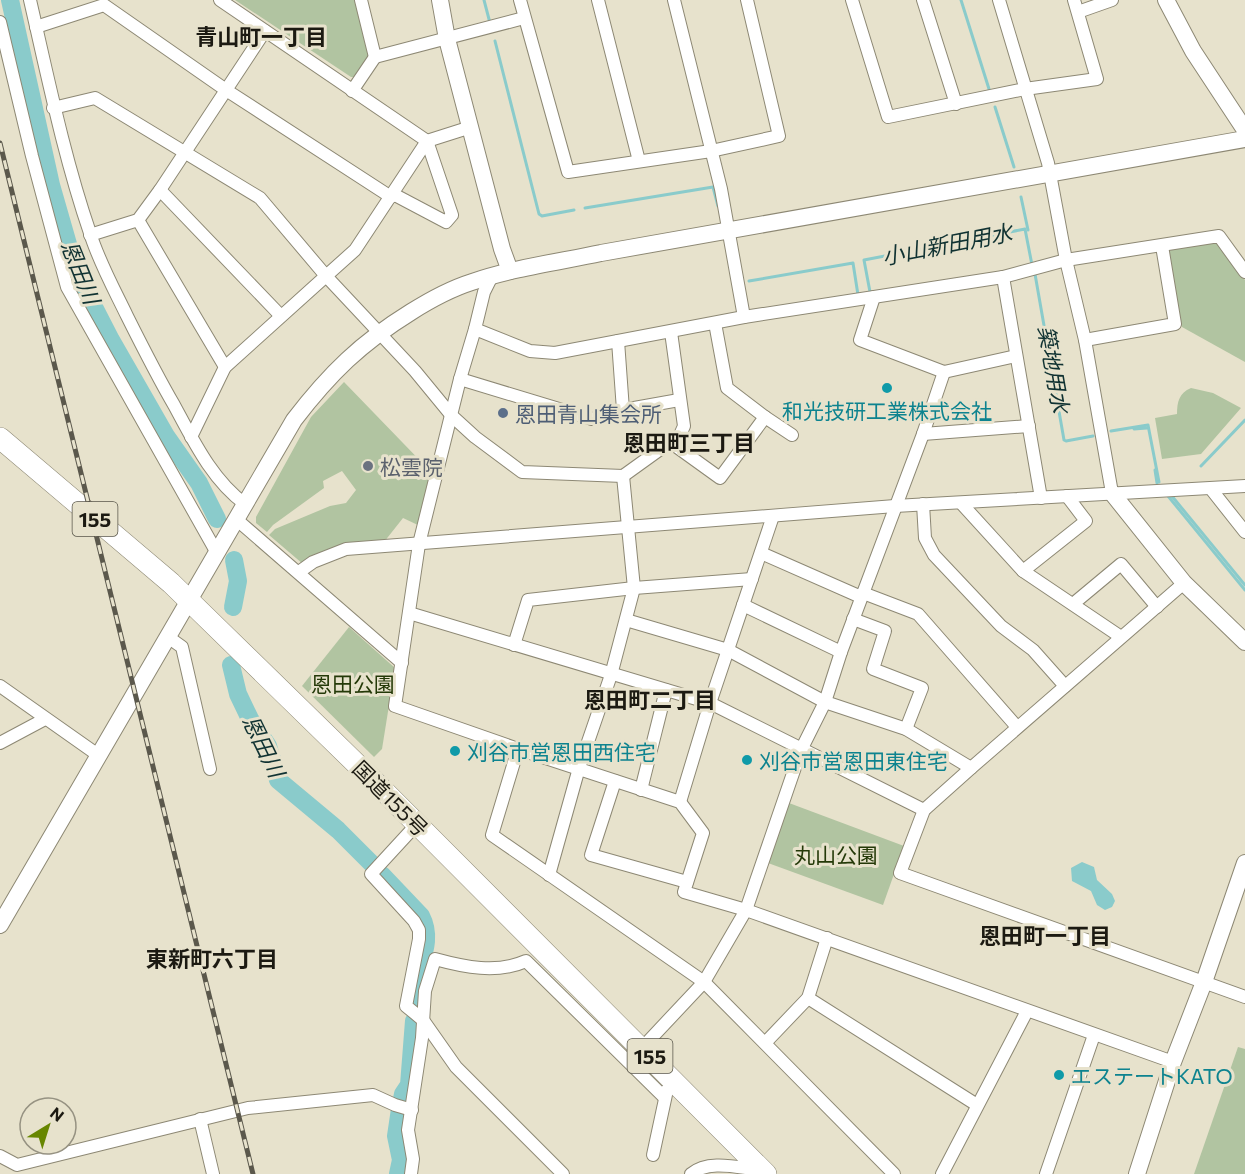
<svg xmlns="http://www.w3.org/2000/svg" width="1245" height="1174" font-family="Commissioner,'Noto Sans JP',sans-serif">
<rect width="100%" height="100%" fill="#e7e2cc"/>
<g fill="#b1c4a1">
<polygon points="235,0 357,0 372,57 358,77 351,77"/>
<polygon points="1215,241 1220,245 1245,280 1245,362 1182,327 1169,253 1171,249"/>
<polygon points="344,382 432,473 420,526 403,518 384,542 303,564 269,535 275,529 330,506 346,503 356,490 342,471 323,481 324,488 273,525 267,532 256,523 256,517 311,417"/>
<path d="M 1191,388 L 1213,393 L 1241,408 L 1201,454 L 1162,459 L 1155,418 L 1177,414 C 1177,402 1179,393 1191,388 Z"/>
<polygon points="349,627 395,668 382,749 374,757 302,686"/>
<polygon points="789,803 904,846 883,905 768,863"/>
<polygon points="1238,1047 1245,1049 1245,1174 1194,1174"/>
</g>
<polygon fill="#8acbcb" points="1082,862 1094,867 1097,880 1112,894 1115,901 1112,907 1105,910 1097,905 1091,891 1072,881 1071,868"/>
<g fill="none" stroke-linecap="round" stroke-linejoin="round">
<g stroke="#8acbcb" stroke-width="3">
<polyline points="484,0 490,23"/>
<polyline points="961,0 989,89"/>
<polyline points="495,41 539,214 542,216 574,210"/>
<polyline points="995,107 1014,167"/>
<polyline points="1021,197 1028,230"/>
<polyline points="585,208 713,187 718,206"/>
<polyline points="1035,274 1064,440 1066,441 1093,436"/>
<polyline points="749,281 853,263 858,295"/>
<polyline points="870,292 864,260 1025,229 1032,265"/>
<polyline points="1134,429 1147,428"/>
<polyline points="1111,431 1148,425 1159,482"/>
<polyline points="1201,466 1245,420"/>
<polyline points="1155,470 1157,483"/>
<polyline points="1171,495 1245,585"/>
<polyline points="1168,496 1245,590"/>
</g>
<g stroke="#8acbcb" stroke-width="18">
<polyline points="10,0 51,185 76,272 111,340 166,436 199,483 217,519"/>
<polyline points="233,607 238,581 234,560"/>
<polyline points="231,665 238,694 250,719 268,746 278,780 338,830 371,863"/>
<path d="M 382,875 L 421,916 C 433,939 421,959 416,982 C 414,990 415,998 415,1006"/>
<polyline points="401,1104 403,1094 409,1085 414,1021"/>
<polyline points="398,1174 401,1160 396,1136 400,1109"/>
</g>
<g stroke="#8d8874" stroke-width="14">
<g id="street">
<path d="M 30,0 C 48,78 64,157 90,233 C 99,262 114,289 127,316 C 142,346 157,376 174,405 C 193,440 212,480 245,504"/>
<polyline points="220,0 427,141 452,215 446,222 393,194"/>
<polyline points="361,0 375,57 524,18"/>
<polyline points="520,0 568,172 711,151 779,136 747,0"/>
<polyline points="598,0 639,161"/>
<polyline points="674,0 721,189 744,317"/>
<polyline points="852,0 888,117 1025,89 1097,79 1074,0"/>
<polyline points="923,0 956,104"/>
<polyline points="999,0 1048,163 1066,260 1085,340 1112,493"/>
<polyline points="1078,12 1112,0"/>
<polyline points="0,22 32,156 67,287 217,553"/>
<polyline points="36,27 104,5 226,90 391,197"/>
<polyline points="352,91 375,57"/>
<polyline points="53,108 95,98 260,198 326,276 225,367 191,437"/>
<polyline points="471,127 427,141 355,250 326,276 415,371 452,416 475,437 522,472 623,476 680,435 684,426 671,332"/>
<polyline points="160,190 280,315"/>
<polyline points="138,220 225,367"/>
<polyline points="90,235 138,220 160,190 265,31"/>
<polyline points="492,276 484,292 475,329 530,351 555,353 744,317 1003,277 1066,260 1219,236 1245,272"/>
<polyline points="1003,277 1041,498"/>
<polyline points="874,297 860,340 944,372 1016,356"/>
<polyline points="715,323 727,388 765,417 792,435"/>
<polyline points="475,329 460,379 419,544 395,706 518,749 680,802 703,833 684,892 746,910 1173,1062"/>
<polyline points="1085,340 1175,324 1162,246"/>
<polyline points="618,341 623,410"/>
<polyline points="460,379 592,419 623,410 679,400"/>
<polyline points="923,434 1029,426"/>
<polyline points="670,442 720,478 765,417"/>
<polyline points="1211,489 1245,532"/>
<polyline points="961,503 1023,571 1121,637"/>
<polyline points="923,504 925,538 934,555 1001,626 1033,650 1065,686"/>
<polyline points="236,519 402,663"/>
<polyline points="761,553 861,597"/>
<polyline points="1023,571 1086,521 1067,496"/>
<polyline points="299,572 313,562 346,549 895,506 1245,486"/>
<polyline points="863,593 918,614 1017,727"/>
<polyline points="1073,604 1121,564 1157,607"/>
<polyline points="743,605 841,652"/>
<polyline points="409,613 710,703 924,810"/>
<polyline points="853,619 885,631 873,669 922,688 906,729"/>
<polyline points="626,620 728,650 825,702 906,729 971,768 924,810 900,873 1245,997"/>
<polyline points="168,637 182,647 210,769"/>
<polyline points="514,645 528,600 634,588 752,579"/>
<polyline points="0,686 98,755"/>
<polyline points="0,743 45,719"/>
<polyline points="518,749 492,835 704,982 894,1174"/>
<polyline points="971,768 1184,583"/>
<polyline points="615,781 591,855 687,882"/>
<polyline points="641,790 666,690"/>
<polyline points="680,802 710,703 773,516"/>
<polyline points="417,824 371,874 414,921 419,930 419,939 406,1006 423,1020 456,1067 563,1174"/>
<polyline points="549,875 579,768 611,675 634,588 623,476"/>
<polyline points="808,998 977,1105"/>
<polyline points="765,1043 808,998 827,938"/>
<polyline points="642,1048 704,982 746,910 801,750 825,702 841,652 923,434 944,372"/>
<polyline points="200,1119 213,1174"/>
<polyline points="653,1155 667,1090"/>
<polyline points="0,1156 17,1165 248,1108 373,1095 395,1105 412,1110"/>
<path d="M 411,1174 L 413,1159 L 408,1130 L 422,1038 L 425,991 L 435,959 C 464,967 497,974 526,961 L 664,1097"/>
<path d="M 691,1174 C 709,1159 739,1168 761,1170"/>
<polyline points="942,1174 1027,1011"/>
<polyline points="1046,1174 1094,1035"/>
</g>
</g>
<g stroke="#8d8874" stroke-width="18">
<g id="secondary">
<polyline points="440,0 447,39 502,249 510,271"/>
<polyline points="1166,0 1193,51 1245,130"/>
<polyline points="1112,493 1184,583 1245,642"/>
<path d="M 0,925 L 294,420 C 330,373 361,343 411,312 C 430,300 450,289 472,282 C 513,268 558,262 601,253 L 1245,139"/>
<polyline points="1137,1174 1173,1062 1204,982 1245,863"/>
</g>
</g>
<g stroke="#8d8874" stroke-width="22">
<polyline id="highway" points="0,438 171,583 376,783 766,1174"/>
</g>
<use href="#street" stroke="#fff" stroke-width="12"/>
<use href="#secondary" stroke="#fff" stroke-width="16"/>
<use href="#highway" stroke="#fff" stroke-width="21"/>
<g stroke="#5b584c" stroke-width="5">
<polyline id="rail" points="0,143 253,1174"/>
</g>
<use href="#rail" stroke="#e7e2cc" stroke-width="3" stroke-dasharray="9" stroke-linecap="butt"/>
</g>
<g fill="#0f9aa8" stroke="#e7e2cc" stroke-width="2">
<circle cx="887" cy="388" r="6"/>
<circle cx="455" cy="751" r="6"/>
<circle cx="747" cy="760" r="6"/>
<circle cx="1059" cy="1075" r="6"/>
</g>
<circle fill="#5c6f8a" stroke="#e7e2cc" stroke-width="2" cx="503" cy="413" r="6"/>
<circle fill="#6b7280" stroke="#e7e2cc" stroke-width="2" cx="368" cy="466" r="6"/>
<g text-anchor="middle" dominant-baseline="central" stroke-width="6" stroke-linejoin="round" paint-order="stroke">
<g fill="#e7e2cc" stroke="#59564a" stroke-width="1.5">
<rect x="72.5" y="502" width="45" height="34" rx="4.5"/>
<rect x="627.5" y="1039" width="45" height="34" rx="4.5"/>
</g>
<g font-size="20" font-weight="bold" fill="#1c1a12">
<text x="95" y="519">155</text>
<text x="650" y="1056">155</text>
</g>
<g font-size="21" fill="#0d838f" stroke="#e7e2cc" text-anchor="start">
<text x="887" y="410" text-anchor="middle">和光技研工業株式会社</text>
<text x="467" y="751">刈谷市営恩田西住宅</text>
<text x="759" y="760">刈谷市営恩田東住宅</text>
<text x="1071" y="1075">エステートKATO</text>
</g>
<g font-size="21" fill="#4e5e75" stroke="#e7e2cc" text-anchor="start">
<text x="515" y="413">恩田青山集会所</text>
</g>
<g font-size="21" fill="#5b616d" stroke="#e7e2cc" text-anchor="start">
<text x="380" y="466">松雲院</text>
</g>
<g font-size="21" fill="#243908" stroke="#e7e2cc">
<text x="353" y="683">恩田公園</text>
<text x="836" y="854">丸山公園</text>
</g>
<g font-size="21" fill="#1c1a12" stroke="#e7e2cc">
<text transform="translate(391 798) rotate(45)">国道155号</text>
</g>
<g font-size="22" font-weight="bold" fill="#1c1a12" stroke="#e7e2cc">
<text x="261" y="36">青山町一丁目</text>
<text x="689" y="442">恩田町三丁目</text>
<text x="650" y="699">恩田町二丁目</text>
<text x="1045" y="935">恩田町一丁目</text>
<text x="212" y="958">東新町六丁目</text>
</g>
<g font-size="22" font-style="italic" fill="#103232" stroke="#e7e2cc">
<text transform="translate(947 244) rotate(-11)">小山新田用水</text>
<text transform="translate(81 272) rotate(68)">恩田川</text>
<text transform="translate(1054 369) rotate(80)">築地用水</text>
<text transform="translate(264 746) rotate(64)">恩田川</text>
</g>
</g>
<g transform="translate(48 1126) rotate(38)"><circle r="28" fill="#e7e2cc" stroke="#969282" stroke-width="1.5"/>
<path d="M0-4.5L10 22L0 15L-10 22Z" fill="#678600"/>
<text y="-9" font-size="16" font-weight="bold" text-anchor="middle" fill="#1c1a12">N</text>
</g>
</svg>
